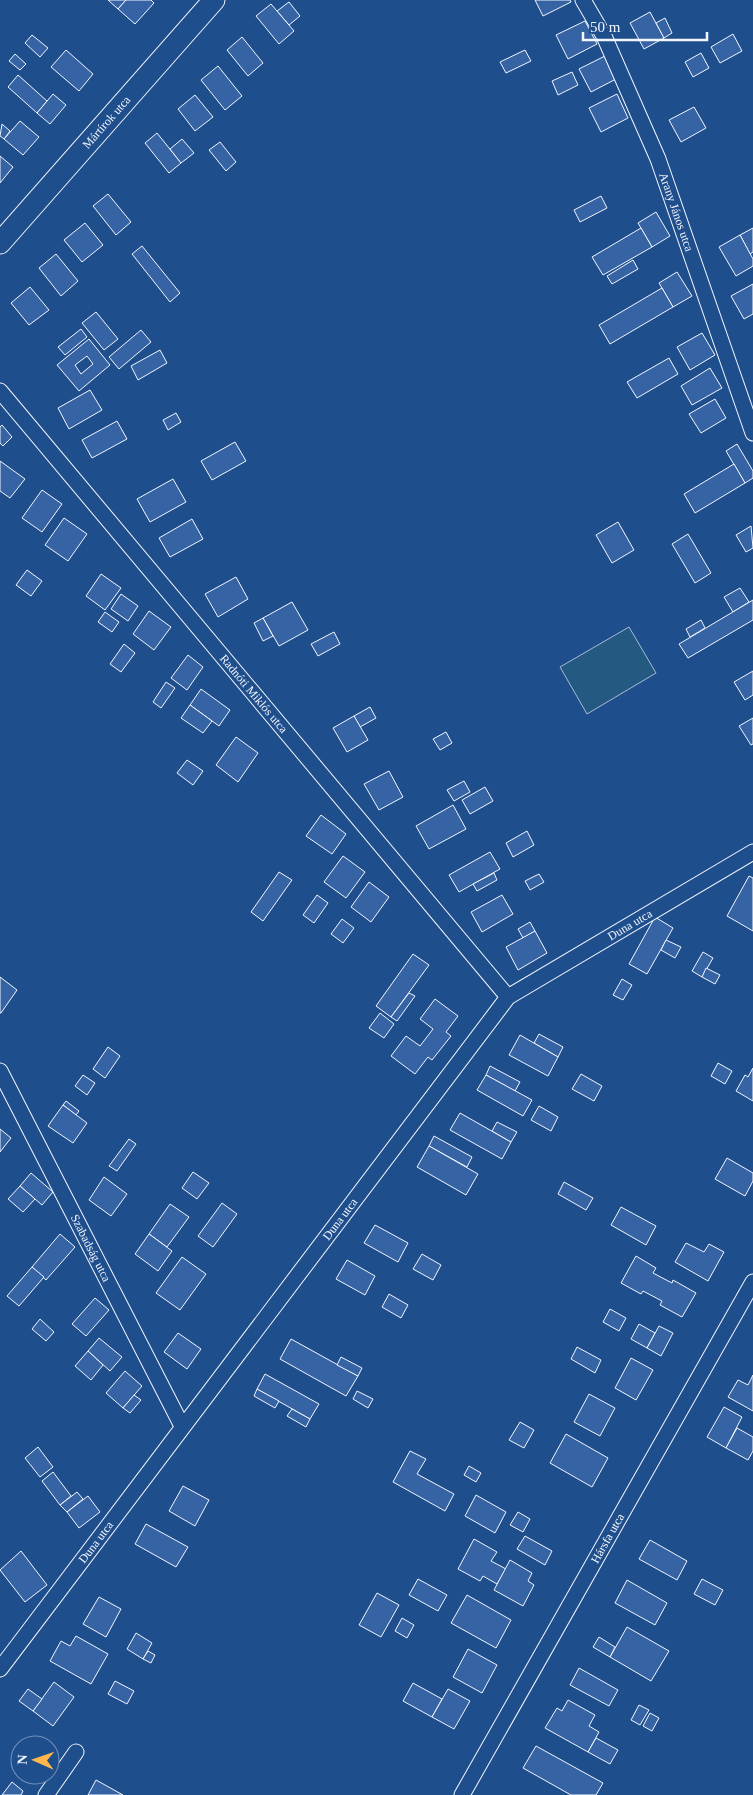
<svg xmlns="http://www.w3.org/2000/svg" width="753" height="1795" font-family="'Times New Roman',serif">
<rect width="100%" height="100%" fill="#1f4e8c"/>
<polygon fill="#245a82" stroke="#a8bbd7" points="629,627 656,673 587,714 560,667"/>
<g fill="#3563a3" stroke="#f2f6ff" fill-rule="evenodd">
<polygon points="108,0 126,0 118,9"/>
<polygon points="126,0 151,0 154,3 135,24 118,9"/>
<polygon points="535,0 570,0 571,2 543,16"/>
<polygon points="289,2 300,16 289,25 277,11"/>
<polygon points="271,4 294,31 279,44 256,16"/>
<polygon points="650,12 664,38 644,49 630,23"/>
<polygon points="665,18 672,33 664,38 656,23"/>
<polygon points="585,21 597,44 568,59 556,35"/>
<polygon points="733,34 742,51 720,63 711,47"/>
<polygon points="32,35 48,48 40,57 25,43"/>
<polygon points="242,37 263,63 248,76 227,50"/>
<polygon points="66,50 93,74 79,91 51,67"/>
<polygon points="525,50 531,61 506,73 500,62"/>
<polygon points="701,53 709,68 693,77 685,62"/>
<polygon points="15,54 26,64 20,70 9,61"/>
<polygon points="605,56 616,79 591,92 579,69"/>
<polygon points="218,66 242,96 225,110 201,80"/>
<polygon points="572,72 578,85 558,95 552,81"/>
<polygon points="18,75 47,101 37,113 8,87"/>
<polygon points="53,94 66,105 50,124 37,113"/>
<polygon points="617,94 628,118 601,132 589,108"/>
<polygon points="195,95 213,117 195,131 178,109"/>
<polygon points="694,107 706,128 681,142 669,120"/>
<polygon points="20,121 39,137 23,155 4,139"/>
<polygon points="2,124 10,131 4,139 0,136"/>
<polygon points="157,133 181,163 169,173 145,143"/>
<polygon points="182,139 194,153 181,163 170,149"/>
<polygon points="220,142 236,162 226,171 209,150"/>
<polygon points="0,156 13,167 0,183"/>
<polygon points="108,194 131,222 116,235 93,206"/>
<polygon points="601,196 607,208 580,222 574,210"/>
<polygon points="656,212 670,236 652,247 638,223"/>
<polygon points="85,223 103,245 82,262 64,240"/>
<polygon points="641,228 652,247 603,275 592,257"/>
<polygon points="753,228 753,252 750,254 740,235"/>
<polygon points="740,235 753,259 753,266 736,276 719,247"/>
<polygon points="142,246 180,293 170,302 132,254"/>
<polygon points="56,254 78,281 61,296 39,268"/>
<polygon points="633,260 638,269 612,284 607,276"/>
<polygon points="677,272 692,296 673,307 659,283"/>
<polygon points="753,284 753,314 744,319 731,296"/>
<polygon points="30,287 49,310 29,325 11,303"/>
<polygon points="662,288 673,307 610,344 599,325"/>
<polygon points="96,312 118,339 104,350 82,323"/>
<polygon points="81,329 87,337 65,355 58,347"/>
<polygon points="141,330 151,342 119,369 109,357"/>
<polygon points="702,333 715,355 690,370 677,347"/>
<path d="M 89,339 L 110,365 L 79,391 L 57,365 ZM 87,356 L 93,364 L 81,374 L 75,365 Z"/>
<polygon points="160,350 167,363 138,380 131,366"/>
<polygon points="669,358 678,374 637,398 627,382"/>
<polygon points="710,368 722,388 692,405 681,386"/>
<polygon points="90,390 102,410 69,429 58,408"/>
<polygon points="715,399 726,418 701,433 689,414"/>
<polygon points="176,413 181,422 168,430 163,420"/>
<polygon points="117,421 127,439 92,458 82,440"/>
<polygon points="2,425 12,437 3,446 0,443 0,427"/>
<polygon points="235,442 246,461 212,480 201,461"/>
<polygon points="737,444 753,471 753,478 745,483 726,451"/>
<polygon points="0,461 25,479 10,498 0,491"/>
<polygon points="734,464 745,483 695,513 684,494"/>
<polygon points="173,479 186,502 150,522 137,499"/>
<polygon points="42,490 62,504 42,532 22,518"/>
<polygon points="64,518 87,534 68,561 45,545"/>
<polygon points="192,519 203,539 170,557 159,538"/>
<polygon points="618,522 634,550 612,563 596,535"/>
<polygon points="751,526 753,548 746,552 736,535"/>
<polygon points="688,534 711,573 695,583 672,544"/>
<polygon points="27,570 42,581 31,596 16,585"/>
<polygon points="101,574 121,588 105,610 86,596"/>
<polygon points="236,577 248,599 218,617 205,594"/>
<polygon points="740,588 749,602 733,612 724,597"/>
<polygon points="121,594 138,606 128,621 111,609"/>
<polygon points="753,600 753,620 688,658 679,644"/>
<polygon points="292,602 308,630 279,646 263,618"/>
<polygon points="149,611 171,627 154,650 133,634"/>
<polygon points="105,612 119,622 112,632 98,622"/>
<polygon points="263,618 273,636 263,641 254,623"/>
<polygon points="701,620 705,628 690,637 686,629"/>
<polygon points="334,632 340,644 318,656 311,644"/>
<polygon points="124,644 135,653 121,672 110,664"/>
<polygon points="188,655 203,667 187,690 171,678"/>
<polygon points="753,671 753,695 745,700 734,682"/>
<polygon points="166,682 175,688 161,708 153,702"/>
<polygon points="201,689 230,710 219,726 190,705"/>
<polygon points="190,705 212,721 203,733 181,718"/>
<polygon points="370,707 376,718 360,727 354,716"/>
<polygon points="354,716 368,740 347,752 333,728"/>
<polygon points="753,718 753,744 751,745 739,726"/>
<polygon points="446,732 452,743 440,750 433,739"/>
<polygon points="236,737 258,753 238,782 216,765"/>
<polygon points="187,760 203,771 193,785 177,773"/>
<polygon points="389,771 403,797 379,810 364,784"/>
<polygon points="464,781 470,792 454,801 447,790"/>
<polygon points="485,787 493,801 470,814 462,800"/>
<polygon points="453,805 466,829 429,849 416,826"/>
<polygon points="321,815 346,834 332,854 306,836"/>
<polygon points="527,831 534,845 513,857 506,843"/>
<polygon points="490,852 500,869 459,892 449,875"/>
<polygon points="343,856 365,872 346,898 324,882"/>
<polygon points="279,872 292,880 263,921 251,912"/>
<polygon points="494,873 497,880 477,891 473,884"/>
<polygon points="539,874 544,882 530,890 525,881"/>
<polygon points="749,876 753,878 753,931 727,916"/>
<polygon points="369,882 389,897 371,922 351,907"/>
<polygon points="317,895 328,903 314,923 303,915"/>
<polygon points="502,895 513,914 482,932 471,912"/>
<polygon points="655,917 673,928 647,974 629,964"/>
<polygon points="342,919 354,928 343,943 331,934"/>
<polygon points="530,922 535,931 523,938 518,929"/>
<polygon points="535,931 547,953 518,970 506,947"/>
<polygon points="666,940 681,947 675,958 661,950"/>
<polygon points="703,952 713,958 702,977 692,971"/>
<polygon points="413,954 429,965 391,1017 376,1006"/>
<polygon points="706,968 720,975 715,984 702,977"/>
<polygon points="0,977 17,990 1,1013 0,1013"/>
<polygon points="622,979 632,985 623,1000 613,995"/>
<polygon points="409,993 415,996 397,1021 391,1017"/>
<polygon points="435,999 458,1016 446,1032 451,1036 432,1060 428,1057 415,1074 391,1056 406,1036 420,1046 433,1029 420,1019"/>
<polygon points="380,1013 394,1024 384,1038 369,1028"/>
<polygon points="539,1034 563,1047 558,1057 534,1043"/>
<polygon points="520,1035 558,1057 548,1076 509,1055"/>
<polygon points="108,1047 120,1056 105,1078 93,1069"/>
<polygon points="718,1063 732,1071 725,1084 711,1076"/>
<polygon points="490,1066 520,1082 515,1091 486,1075"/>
<polygon points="753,1068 753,1101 736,1091 745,1075 748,1077"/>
<polygon points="581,1074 602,1086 594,1101 572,1089"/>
<polygon points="83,1075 95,1083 87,1095 75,1086"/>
<polygon points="486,1075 532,1100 523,1116 477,1090"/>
<polygon points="66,1101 79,1111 76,1115 63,1105"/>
<polygon points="63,1105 87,1123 73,1143 48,1126"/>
<polygon points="539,1106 558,1117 551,1131 531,1120"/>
<polygon points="460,1113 511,1142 502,1159 450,1130"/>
<polygon points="497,1122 517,1132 511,1142 492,1131"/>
<polygon points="0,1129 11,1138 0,1152"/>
<polygon points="434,1136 472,1157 467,1167 429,1146"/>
<polygon points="129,1139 136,1144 117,1171 109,1166"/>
<polygon points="429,1146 478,1174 466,1195 417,1167"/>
<polygon points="727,1158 753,1173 753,1181 745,1196 715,1179"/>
<polygon points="193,1172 209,1183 197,1199 182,1188"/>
<polygon points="31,1173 53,1192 42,1205 20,1186"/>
<polygon points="104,1177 127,1194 111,1216 89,1200"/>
<polygon points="564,1182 593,1198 586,1210 558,1194"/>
<polygon points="20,1186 35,1199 23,1212 8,1199"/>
<polygon points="222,1203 237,1214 213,1247 198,1236"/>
<polygon points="170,1204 189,1217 167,1247 149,1234"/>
<polygon points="621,1207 656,1226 646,1245 611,1225"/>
<polygon points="375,1225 408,1243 398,1262 364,1243"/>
<polygon points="60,1234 75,1247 46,1280 32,1267"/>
<polygon points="149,1234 172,1251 158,1271 135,1254"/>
<polygon points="686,1243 704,1252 709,1244 724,1252 708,1281 675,1262"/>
<polygon points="422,1254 441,1265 433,1280 413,1269"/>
<polygon points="636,1256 656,1268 653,1273 672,1283 673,1280 696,1293 682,1317 660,1305 662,1301 643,1291 641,1294 621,1283"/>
<polygon points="182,1257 206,1274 180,1310 156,1293"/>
<polygon points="347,1260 375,1276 365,1295 336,1279"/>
<polygon points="32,1267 44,1277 19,1306 7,1296"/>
<polygon points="389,1294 408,1305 401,1318 382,1307"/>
<polygon points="95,1298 109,1310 86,1336 72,1324"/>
<polygon points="610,1309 626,1318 619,1331 603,1322"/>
<polygon points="40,1319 54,1332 46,1341 32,1329"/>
<polygon points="639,1324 655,1333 647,1348 631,1339"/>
<polygon points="659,1326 673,1333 661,1356 647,1348"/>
<polygon points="178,1333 201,1349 187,1369 164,1352"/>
<polygon points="99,1338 122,1357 110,1371 88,1351"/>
<polygon points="291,1339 358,1376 346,1396 280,1359"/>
<polygon points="577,1347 601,1360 595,1373 571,1359"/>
<polygon points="88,1351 103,1365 91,1380 75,1366"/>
<polygon points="341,1357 362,1368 358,1376 337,1365"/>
<polygon points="631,1358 653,1370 636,1400 615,1388"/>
<polygon points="125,1371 142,1386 123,1408 106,1393"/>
<polygon points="265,1374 319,1404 310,1419 257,1389"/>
<polygon points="753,1375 753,1411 728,1397 738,1380 748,1385"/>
<polygon points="257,1389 279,1401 275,1408 254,1396"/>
<polygon points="357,1391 373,1399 368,1408 353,1399"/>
<polygon points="589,1394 615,1408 600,1436 574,1422"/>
<polygon points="134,1395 141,1400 130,1413 123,1408"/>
<polygon points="724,1407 742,1417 726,1448 707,1437"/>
<polygon points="292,1409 310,1419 306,1427 287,1416"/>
<polygon points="520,1422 534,1430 524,1448 509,1440"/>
<polygon points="737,1428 753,1437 753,1451 748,1460 726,1448"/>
<polygon points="566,1434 608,1458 592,1487 550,1463"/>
<polygon points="38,1447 53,1467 40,1477 25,1458"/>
<polygon points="410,1451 426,1459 417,1474 454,1494 445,1511 393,1482"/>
<polygon points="469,1466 481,1473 476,1482 464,1475"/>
<polygon points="53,1472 71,1496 60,1505 42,1481"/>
<polygon points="183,1486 209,1500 195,1526 169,1511"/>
<polygon points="77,1492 83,1499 67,1512 60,1505"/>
<polygon points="476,1495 506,1512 495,1533 465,1516"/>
<polygon points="88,1496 100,1512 79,1528 67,1512"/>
<polygon points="518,1512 530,1519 523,1532 510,1525"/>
<polygon points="146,1524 188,1547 176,1567 135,1544"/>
<polygon points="525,1536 552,1551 545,1565 517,1549"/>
<polygon points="474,1539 497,1552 491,1561 506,1569 497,1584 483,1576 480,1581 458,1569"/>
<polygon points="650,1540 687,1561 677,1580 639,1559"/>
<polygon points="21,1551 47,1585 25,1602 0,1570"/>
<polygon points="510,1560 532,1573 528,1581 534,1585 523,1606 494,1590"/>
<polygon points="418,1579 447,1595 438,1611 409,1595"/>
<polygon points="702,1579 723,1590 715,1605 694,1594"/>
<polygon points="627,1580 667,1603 655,1625 615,1603"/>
<polygon points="377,1593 399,1605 381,1637 359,1625"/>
<polygon points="467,1595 511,1620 496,1648 451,1623"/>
<polygon points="99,1597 121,1609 106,1637 83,1624"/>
<polygon points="402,1618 414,1625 407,1638 395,1631"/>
<polygon points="627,1627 669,1651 651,1681 610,1657"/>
<polygon points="136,1633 152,1643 143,1659 127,1649"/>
<polygon points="76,1636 108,1654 91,1684 50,1661 61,1641 70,1646"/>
<polygon points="599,1637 615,1647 610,1657 593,1647"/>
<polygon points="468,1649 497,1665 482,1693 453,1677"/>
<polygon points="148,1651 155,1655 151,1663 143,1659"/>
<polygon points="579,1668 618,1690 609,1706 570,1685"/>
<polygon points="115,1681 134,1691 127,1704 108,1694"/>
<polygon points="54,1682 74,1697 53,1726 33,1711"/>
<polygon points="413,1683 442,1699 432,1717 403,1701"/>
<polygon points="28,1689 42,1699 33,1711 19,1701"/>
<polygon points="448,1689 470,1701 454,1729 432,1717"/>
<polygon points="568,1700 595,1715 589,1726 599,1732 588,1752 545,1728 557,1708 562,1711"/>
<polygon points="639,1705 649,1710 640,1725 631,1720"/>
<polygon points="650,1713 659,1718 652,1731 643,1726"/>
<polygon points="596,1738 618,1750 610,1764 588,1752"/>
<polygon points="536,1746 603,1783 596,1795 571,1795 523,1768"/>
<polygon points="96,1780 123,1795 88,1795"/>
<polygon points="12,1782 23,1791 21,1795 2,1795"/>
</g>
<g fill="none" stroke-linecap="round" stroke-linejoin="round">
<g stroke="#f2f6ff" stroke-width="17">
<g id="minor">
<path id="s1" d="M 583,0 L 604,36 L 658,159 L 753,433"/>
<path id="s2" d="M 0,391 L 508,997"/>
<path id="s3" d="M 0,1071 L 182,1426"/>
<path id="s4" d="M 0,1669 L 508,997 L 753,852"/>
<polyline points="46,1795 76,1752"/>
<path id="s5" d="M 462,1795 L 753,1282"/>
</g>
</g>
<g stroke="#f2f6ff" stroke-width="23">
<g id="secondary">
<path id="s6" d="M 0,243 L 214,0"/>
</g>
</g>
<use href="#minor" stroke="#1f4e8c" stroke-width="15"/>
<use href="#secondary" stroke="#1f4e8c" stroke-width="21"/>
</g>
<g text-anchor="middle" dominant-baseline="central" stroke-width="4" stroke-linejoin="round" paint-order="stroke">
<g font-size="12" fill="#f2f6ff" stroke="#1f4e8c">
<text stroke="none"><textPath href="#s6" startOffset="161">Mártírok utca</textPath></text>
<text stroke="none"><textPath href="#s1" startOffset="232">Arany János utca</textPath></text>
<text stroke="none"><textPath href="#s2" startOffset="395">Radnóti Miklós utca</textPath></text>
<text stroke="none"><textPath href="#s4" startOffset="984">Duna utca</textPath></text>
<text stroke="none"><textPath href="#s4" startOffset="564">Duna utca</textPath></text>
<text stroke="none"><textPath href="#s3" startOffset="199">Szabadság utca</textPath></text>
<text stroke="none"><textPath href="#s5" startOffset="295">Hársfa utca</textPath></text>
<text stroke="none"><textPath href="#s4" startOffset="159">Duna utca</textPath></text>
</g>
</g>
<g transform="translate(35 1760) rotate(272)"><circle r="24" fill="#1f4e8c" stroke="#7391ba"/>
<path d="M0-4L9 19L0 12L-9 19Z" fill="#ffb74d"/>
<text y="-8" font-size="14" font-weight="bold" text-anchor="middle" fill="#f2f6ff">N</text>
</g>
<path d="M583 32v8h124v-8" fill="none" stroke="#f2f6ff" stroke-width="2.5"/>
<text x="590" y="32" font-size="15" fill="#f2f6ff" stroke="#1f4e8c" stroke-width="4" paint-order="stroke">50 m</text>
</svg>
